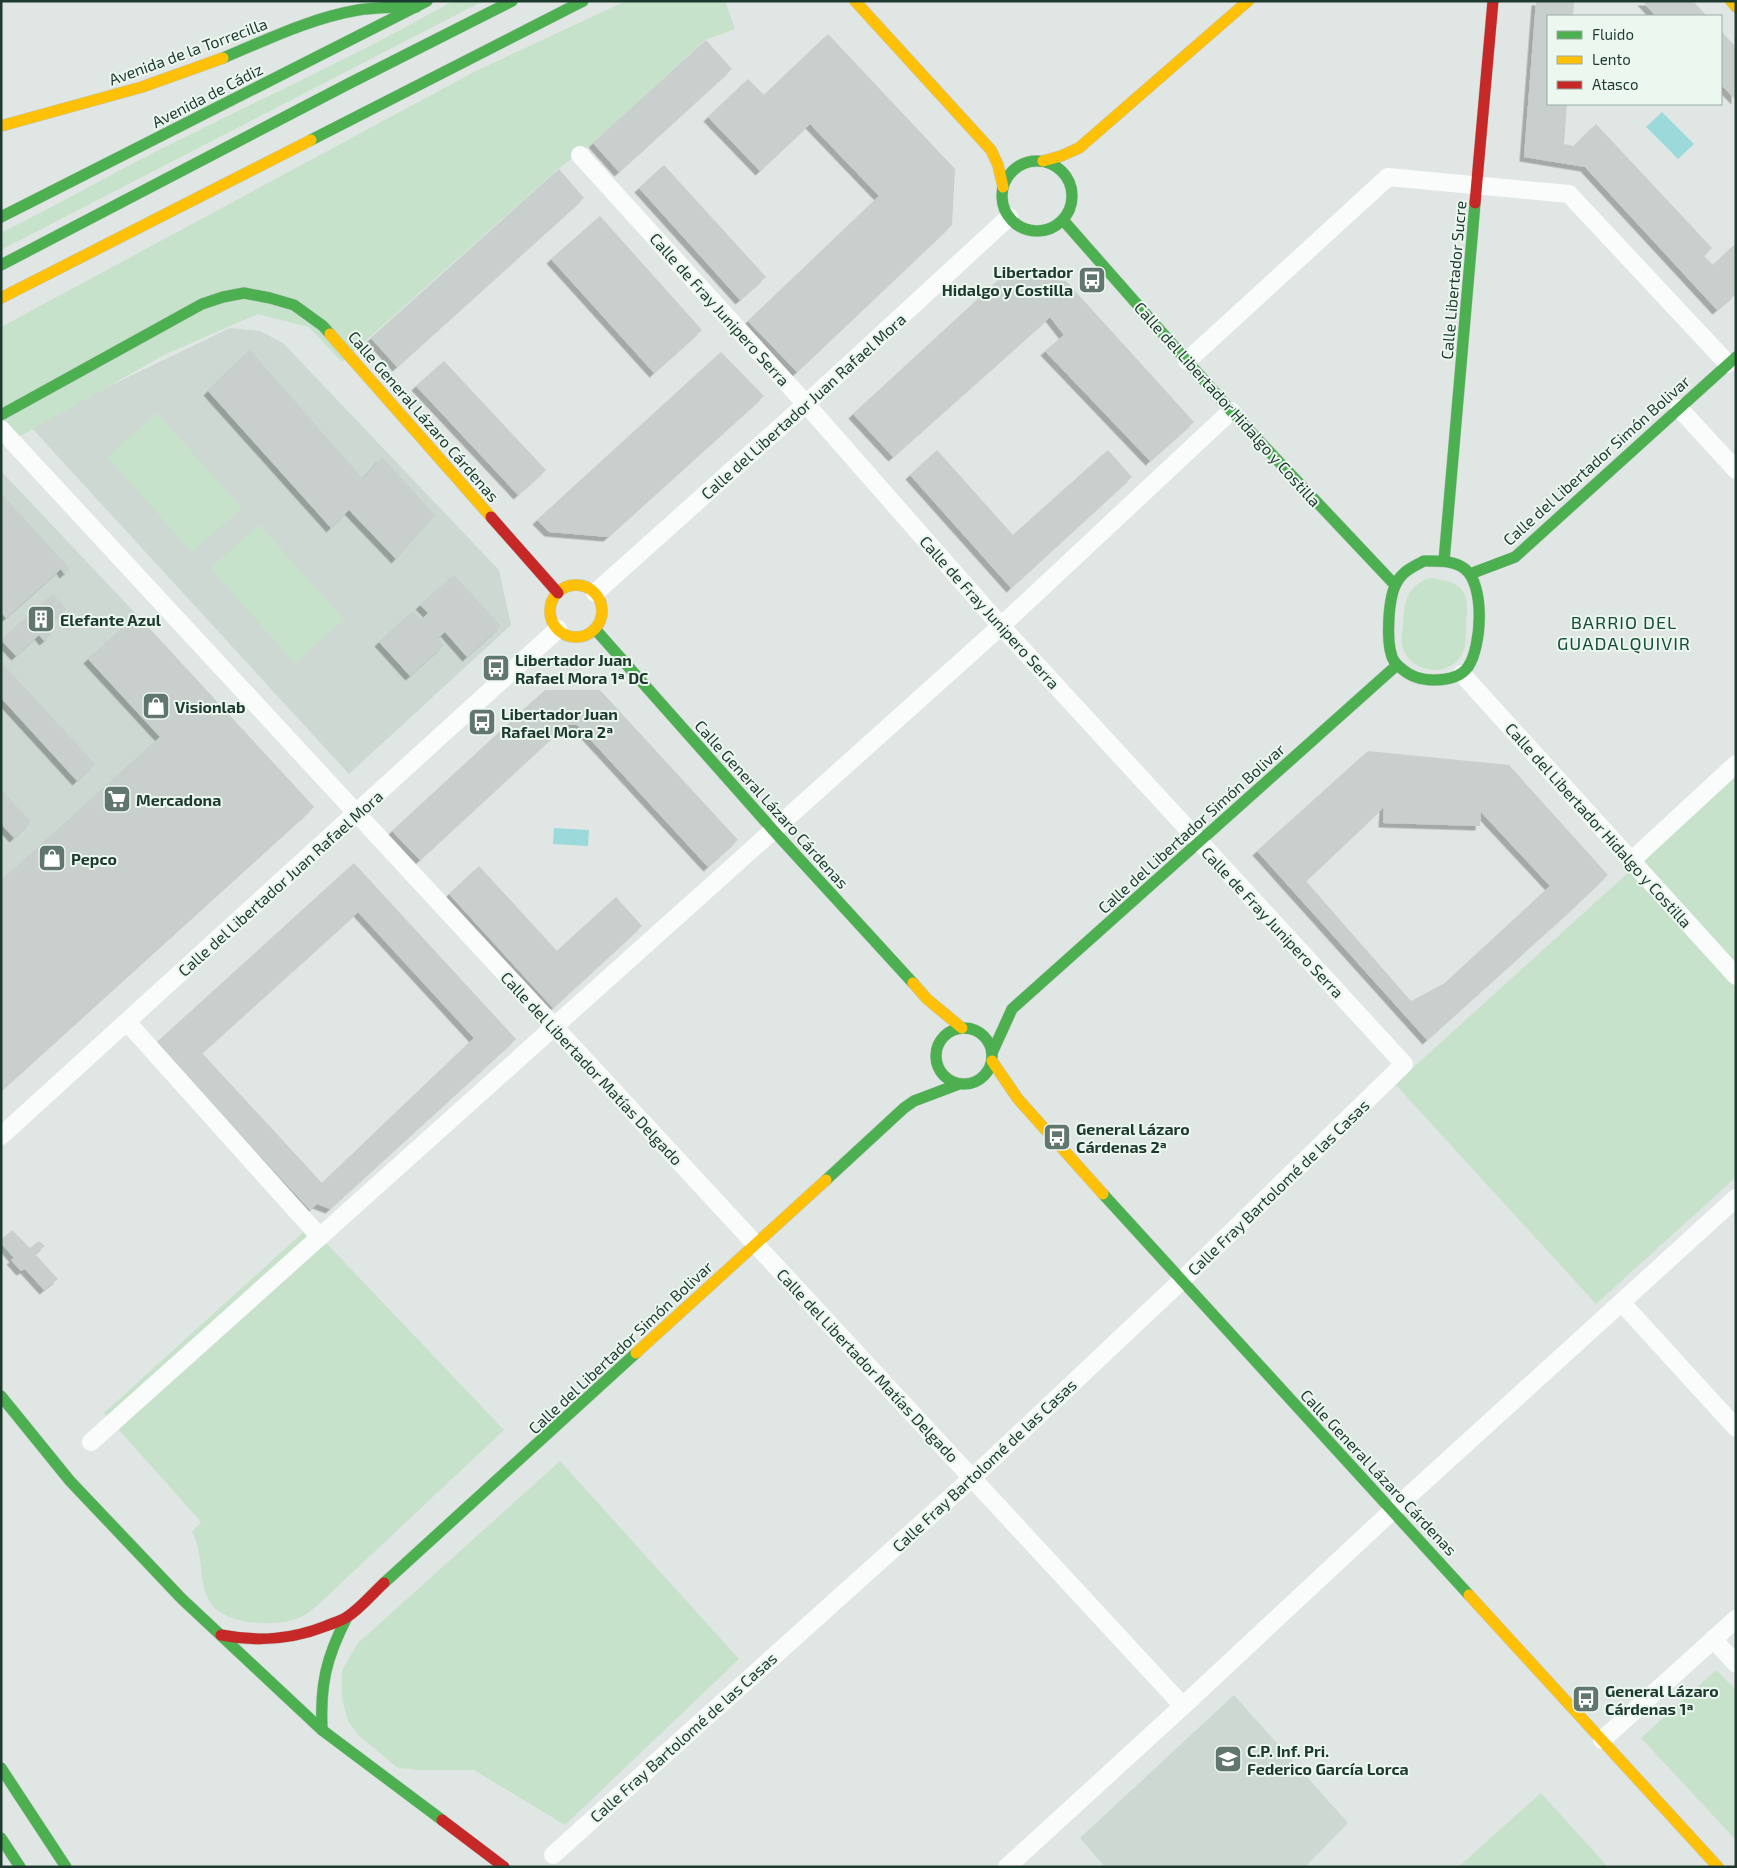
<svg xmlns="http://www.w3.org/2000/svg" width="1737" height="1868" font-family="'Exo 2',sans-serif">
<defs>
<filter id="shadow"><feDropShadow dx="-4.5" dy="4.5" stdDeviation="0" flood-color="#0004"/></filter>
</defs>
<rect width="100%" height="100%" fill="#e0e6e3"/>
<g fill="#cdd8d2">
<polygon points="230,328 260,331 283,343 499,570 511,625 349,774 29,425"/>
<polygon points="1,471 137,615 314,807 1,1091"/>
<polygon points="1234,1695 1348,1823 1305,1867 1105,1867 1080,1838"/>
</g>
<g fill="#c7e2cb">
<path d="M 453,1 L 483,1 L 1,250 L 1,233 C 53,207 104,178 155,152 C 254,102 356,56 453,1 Z"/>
<polygon points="626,1 725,1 735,29 705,40 593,143 558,169 342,362 309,327 258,314 164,355 1,447 1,327 474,72"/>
<polygon points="157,413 242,508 192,552 107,457"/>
<polygon points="259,525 344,619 295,663 210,568"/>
<path d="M 1430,578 C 1443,580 1457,581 1464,593 C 1469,602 1467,613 1466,623 C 1466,630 1466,638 1465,646 C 1462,663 1444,673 1428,669 C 1415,666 1409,661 1403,649 C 1400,641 1402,634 1403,626 C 1404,603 1406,586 1430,578 Z"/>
<polygon points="1736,775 1736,1177 1596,1304 1395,1084"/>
<path d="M 310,1226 L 504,1430 L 320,1603 C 314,1608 308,1614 301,1617 C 278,1628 221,1626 208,1599 C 198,1577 204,1554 192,1532 L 201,1522 L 104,1413 Z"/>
<polygon points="560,1461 739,1659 565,1825 474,1770 419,1770 398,1768 358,1735 348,1721 342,1699 342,1671 357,1644"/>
<polygon points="1716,1670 1736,1690 1736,1840 1641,1738"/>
<polygon points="1541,1793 1608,1867 1458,1867"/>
</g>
<g fill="#9bd9da">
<polygon points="1662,112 1694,144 1678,159 1646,127"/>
<polygon points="554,828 589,830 588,846 553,844"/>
</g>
<g fill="#c8cfcc" fill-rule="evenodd" filter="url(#shadow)">
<polygon points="1536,1 1574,1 1573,16 1548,16 1548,104 1567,104 1564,144 1574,146 1596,124 1712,248 1704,256 1713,265 1736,243 1736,294 1717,310 1585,167 1524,157"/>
<polygon points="1642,1 1693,1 1707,16 1656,16"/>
<polygon points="1721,31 1736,47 1736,100 1721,85"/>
<polygon points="828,34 955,169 952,225 797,372 748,321 879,196 810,124 760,171 708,117 748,79 764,95"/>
<polygon points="706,40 732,69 619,172 593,143"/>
<polygon points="664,165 766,277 740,300 639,188"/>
<polygon points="559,169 584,198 397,367 371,338"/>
<polygon points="600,216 702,330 654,373 551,259"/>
<polygon points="1004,275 1066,281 1194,422 1150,461 1045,351 1064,335 1050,317 893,457 853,414"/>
<polygon points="250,350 363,479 382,457 435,515 396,559 349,510 331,528 208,391"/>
<polygon points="721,352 764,396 608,537 549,532 537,520"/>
<polygon points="444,361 546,470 518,495 416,386"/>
<polygon points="937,450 1013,535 1108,450 1132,477 1011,588 910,475"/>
<polygon points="1,493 70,569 64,574 61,569 6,618 1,613"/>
<polygon points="454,575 501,626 467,657 445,632 438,638 444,645 410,676 379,642 413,611 421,620 428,613 420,605"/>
<polygon points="53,594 66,609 46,628 51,635 44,641 39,635 16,656 1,640"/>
<polygon points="137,615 314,807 1,1091 1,881 160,737 88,659"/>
<polygon points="1,662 95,764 77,781 1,698"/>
<polygon points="545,690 600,690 738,840 708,867 577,725 566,725 420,860 392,831"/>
<path d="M 1368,751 L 1509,765 L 1608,875 L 1572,909 L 1427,1040 L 1257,851 ZM 1384,807 L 1383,823 L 1480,826 L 1481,812 L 1550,886 L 1445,983 L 1411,1001 L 1306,881 Z"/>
<polygon points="1,789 31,822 14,838 1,824"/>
<path d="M 354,863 L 516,1039 L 330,1209 L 317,1204 L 310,1210 L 156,1043 ZM 358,912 L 474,1038 L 322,1183 L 202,1053 Z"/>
<polygon points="479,866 557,951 616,897 642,926 553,1008 449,894"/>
<polygon points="12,1230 30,1248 39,1241 45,1246 35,1254 58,1279 44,1290 25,1269 21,1271 11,1260 14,1258 1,1243 1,1240"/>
</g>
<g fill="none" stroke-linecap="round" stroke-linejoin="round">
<g stroke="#bbc6c1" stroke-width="12">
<g id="fast">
<path d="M 223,58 C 266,40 311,18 358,10 C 377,7 396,7 416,7"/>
<polyline points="311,140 583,1"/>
<circle cx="1037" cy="196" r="35"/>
<polyline points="1,217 427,1"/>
<polyline points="1063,220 1231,411 1395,585"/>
<polyline points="1,265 350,83 512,1"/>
<polyline points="1,415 202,304 223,297 244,293 270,298 294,305 323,326 330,334"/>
<path d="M 1424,561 C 1437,561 1454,560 1465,569 C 1485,585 1482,646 1468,667 C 1460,678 1446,680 1434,680 C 1422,680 1411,677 1402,669 C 1398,666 1394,662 1392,657 C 1386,640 1388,597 1397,582 C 1403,571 1414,566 1424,561 Z"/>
<polyline points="1444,561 1475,203"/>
<polyline points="1470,574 1515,557 1736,357"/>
<polyline points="595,629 773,830 913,983"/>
<circle cx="964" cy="1056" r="28"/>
<polyline points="992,1053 1012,1009 1397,665"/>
<polyline points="826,1180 904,1108 914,1101 959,1084"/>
<polyline points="1103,1194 1469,1595"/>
<polyline points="1,1396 70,1481 182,1599 322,1730 442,1820"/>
<polyline points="384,1583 636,1353"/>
<path d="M 322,1730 C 320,1684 326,1658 347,1617"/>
<polyline points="1,1768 66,1867"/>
<polyline points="1,1838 20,1867"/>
</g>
</g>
<g stroke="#bbc6c1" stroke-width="12">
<g id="slow">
<polyline points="855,1 991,150 998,165 1003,187"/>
<polyline points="1731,1 1736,7"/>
<polyline points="1,126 142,87 223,58"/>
<polyline points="1043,161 1061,156 1079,148 1248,1"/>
<polyline points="1,298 311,140"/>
<polyline points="330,334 491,517"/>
<circle cx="576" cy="611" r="26"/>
<polyline points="913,983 927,999 962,1028"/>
<polyline points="992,1061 1018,1099 1103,1194"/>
<polyline points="636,1353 826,1180"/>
<polyline points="1469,1595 1718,1867"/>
</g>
</g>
<g stroke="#bbc6c1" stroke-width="12">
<g id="jam">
<polyline points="1475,203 1493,1"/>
<polyline points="491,517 558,593"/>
<path d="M 221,1635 C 258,1642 291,1640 326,1626 C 333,1623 341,1621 347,1617 C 361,1608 372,1594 384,1583"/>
<polyline points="442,1820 504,1867"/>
</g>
</g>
<g stroke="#fafbfb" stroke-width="18">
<polyline points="1187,361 1388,177 1569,194 1728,364"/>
<polyline points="1679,408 1736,470"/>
<polyline points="1,429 1183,1706"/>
<polyline points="595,593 806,404 1009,217"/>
<polyline points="1462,674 1736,976"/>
<polyline points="1631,861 1736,764"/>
<polyline points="127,1022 320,1237"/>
<polyline points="1,1136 558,629"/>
<polyline points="1622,1303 1736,1428"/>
<polyline points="91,1442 1001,626 1231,411"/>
<polyline points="1713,1639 1736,1664"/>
<polyline points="1602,1740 1736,1619"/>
<polyline points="553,1855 972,1478 1181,1281 1404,1064 1001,626 806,404 580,155"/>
<polyline points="1007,1867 1183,1706 1393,1510 1736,1198"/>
</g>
<use href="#fast" stroke="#4caf50" stroke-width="11"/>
<use href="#slow" stroke="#ffc107" stroke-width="11"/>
<use href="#jam" stroke="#c62828" stroke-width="11"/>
</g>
<defs>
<g id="bus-square" transform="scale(1.4375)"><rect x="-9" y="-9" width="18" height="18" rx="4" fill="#61766e" stroke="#ecf7f0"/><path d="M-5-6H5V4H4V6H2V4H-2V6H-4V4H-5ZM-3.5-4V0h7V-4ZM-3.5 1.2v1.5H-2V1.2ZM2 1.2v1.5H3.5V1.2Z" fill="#fff"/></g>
<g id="building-square" transform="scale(1.4375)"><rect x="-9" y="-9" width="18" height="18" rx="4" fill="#61766e" stroke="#ecf7f0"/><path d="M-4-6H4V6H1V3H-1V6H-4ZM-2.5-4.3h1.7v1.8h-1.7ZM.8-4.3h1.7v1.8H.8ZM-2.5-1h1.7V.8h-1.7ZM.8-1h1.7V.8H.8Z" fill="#fff"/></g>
<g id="shop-square" transform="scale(1.4375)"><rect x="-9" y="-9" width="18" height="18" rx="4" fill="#61766e" stroke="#ecf7f0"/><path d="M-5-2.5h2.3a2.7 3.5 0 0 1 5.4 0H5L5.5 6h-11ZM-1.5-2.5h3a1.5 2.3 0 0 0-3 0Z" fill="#fff"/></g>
<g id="supermarket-square" transform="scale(1.4375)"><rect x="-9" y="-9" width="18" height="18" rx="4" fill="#61766e" stroke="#ecf7f0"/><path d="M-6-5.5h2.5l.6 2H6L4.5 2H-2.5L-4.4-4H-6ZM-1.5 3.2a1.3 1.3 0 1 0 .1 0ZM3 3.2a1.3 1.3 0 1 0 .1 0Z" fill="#fff"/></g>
<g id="school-square" transform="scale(1.4375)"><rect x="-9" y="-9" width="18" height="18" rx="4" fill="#61766e" stroke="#ecf7f0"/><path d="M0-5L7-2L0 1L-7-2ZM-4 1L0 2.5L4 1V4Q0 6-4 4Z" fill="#fff"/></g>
</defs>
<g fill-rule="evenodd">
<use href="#bus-square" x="1092" y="280"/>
<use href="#building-square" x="41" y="619"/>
<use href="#bus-square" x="496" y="668"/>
<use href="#shop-square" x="156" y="706"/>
<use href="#bus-square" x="482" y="722"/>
<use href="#supermarket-square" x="117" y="799"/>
<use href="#shop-square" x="52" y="858"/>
<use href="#bus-square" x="1057" y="1137"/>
<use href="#bus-square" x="1586" y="1699"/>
<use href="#school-square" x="1228" y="1759"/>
</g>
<g text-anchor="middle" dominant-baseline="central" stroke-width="4" stroke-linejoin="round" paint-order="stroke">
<g font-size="16" fill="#1d3a2f" stroke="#ecf7f0">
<text transform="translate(188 51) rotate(-20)">Avenida de la Torrecilla</text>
<text transform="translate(207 95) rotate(-27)">Avenida de Cádiz</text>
<text transform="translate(1453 280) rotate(-85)">Calle Libertador Sucre</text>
<text transform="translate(720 309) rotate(48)">Calle de Fray Junipero Serra</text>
<text transform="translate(1228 404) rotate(48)">Calle del Libertador Hidalgo y Costilla</text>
<text transform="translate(803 406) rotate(-42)">Calle del Libertador Juan Rafael Mora</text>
<text transform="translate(424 416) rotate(49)">Calle General Lázaro Cárdenas</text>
<text transform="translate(1596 460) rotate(-42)">Calle del Libertador Simón Bolivar</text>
<text transform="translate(990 612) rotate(48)">Calle de Fray Junipero Serra</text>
<text transform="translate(772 804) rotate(48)">Calle General Lázaro Cárdenas</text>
<text transform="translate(1599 825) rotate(48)">Calle del Libertador Hidalgo y Costilla</text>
<text transform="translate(1191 828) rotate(-42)">Calle del Libertador Simón Bolivar</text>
<text transform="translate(280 883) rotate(-42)">Calle del Libertador Juan Rafael Mora</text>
<text transform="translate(1273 922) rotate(47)">Calle de Fray Junipero Serra</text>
<text transform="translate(592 1068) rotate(47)">Calle del Libertador Matías Delgado</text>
<text transform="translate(1278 1187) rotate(-44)">Calle Fray Bartolomé de las Casas</text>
<text transform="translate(620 1347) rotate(-43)">Calle del Libertador Simón Bolivar</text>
<text transform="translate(868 1365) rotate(47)">Calle del Libertador Matías Delgado</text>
<text transform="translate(984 1465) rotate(-43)">Calle Fray Bartolomé de las Casas</text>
<text transform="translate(1379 1472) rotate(47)">Calle General Lázaro Cárdenas</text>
<text transform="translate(683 1737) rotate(-42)">Calle Fray Bartolomé de las Casas</text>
</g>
<g font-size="16" font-weight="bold" fill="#1d3a2f" stroke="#ecf7f0" text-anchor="start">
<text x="1073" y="271" text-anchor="end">Libertador<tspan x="1073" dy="18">Hidalgo y Costilla</tspan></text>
<text x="60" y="619">Elefante Azul</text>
<text x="515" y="659">Libertador Juan<tspan x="515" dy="18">Rafael Mora 1ª DC</tspan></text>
<text x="175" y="706">Visionlab</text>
<text x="501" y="713">Libertador Juan<tspan x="501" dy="18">Rafael Mora 2ª</tspan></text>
<text x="136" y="799">Mercadona</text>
<text x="71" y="858">Pepco</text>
<text x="1076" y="1128">General Lázaro<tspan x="1076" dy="18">Cárdenas 2ª</tspan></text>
<text x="1605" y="1690">General Lázaro<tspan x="1605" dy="18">Cárdenas 1ª</tspan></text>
<text x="1247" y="1750">C.P. Inf. Pri.<tspan x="1247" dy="18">Federico García Lorca</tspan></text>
</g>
<g font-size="18" letter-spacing="1" fill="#174e3a" stroke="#ecf7f0">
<text x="1624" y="622">BARRIO DEL<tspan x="1624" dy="21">GUADALQUIVIR</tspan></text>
</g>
</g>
<rect width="1737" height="1868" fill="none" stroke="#1d3a2f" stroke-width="5"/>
<rect x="1547" y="15" width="175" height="90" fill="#ecf7f0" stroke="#99aba3"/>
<rect x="1557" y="31" width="25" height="8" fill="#4caf50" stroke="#99aba3"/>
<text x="1592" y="40" font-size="15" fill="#1d3a2f">Fluido</text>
<rect x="1557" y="56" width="25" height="8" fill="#ffc107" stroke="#99aba3"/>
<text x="1592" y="65" font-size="15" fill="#1d3a2f">Lento</text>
<rect x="1557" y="81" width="25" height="8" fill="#c62828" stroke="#99aba3"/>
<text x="1592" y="90" font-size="15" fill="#1d3a2f">Atasco</text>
</svg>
